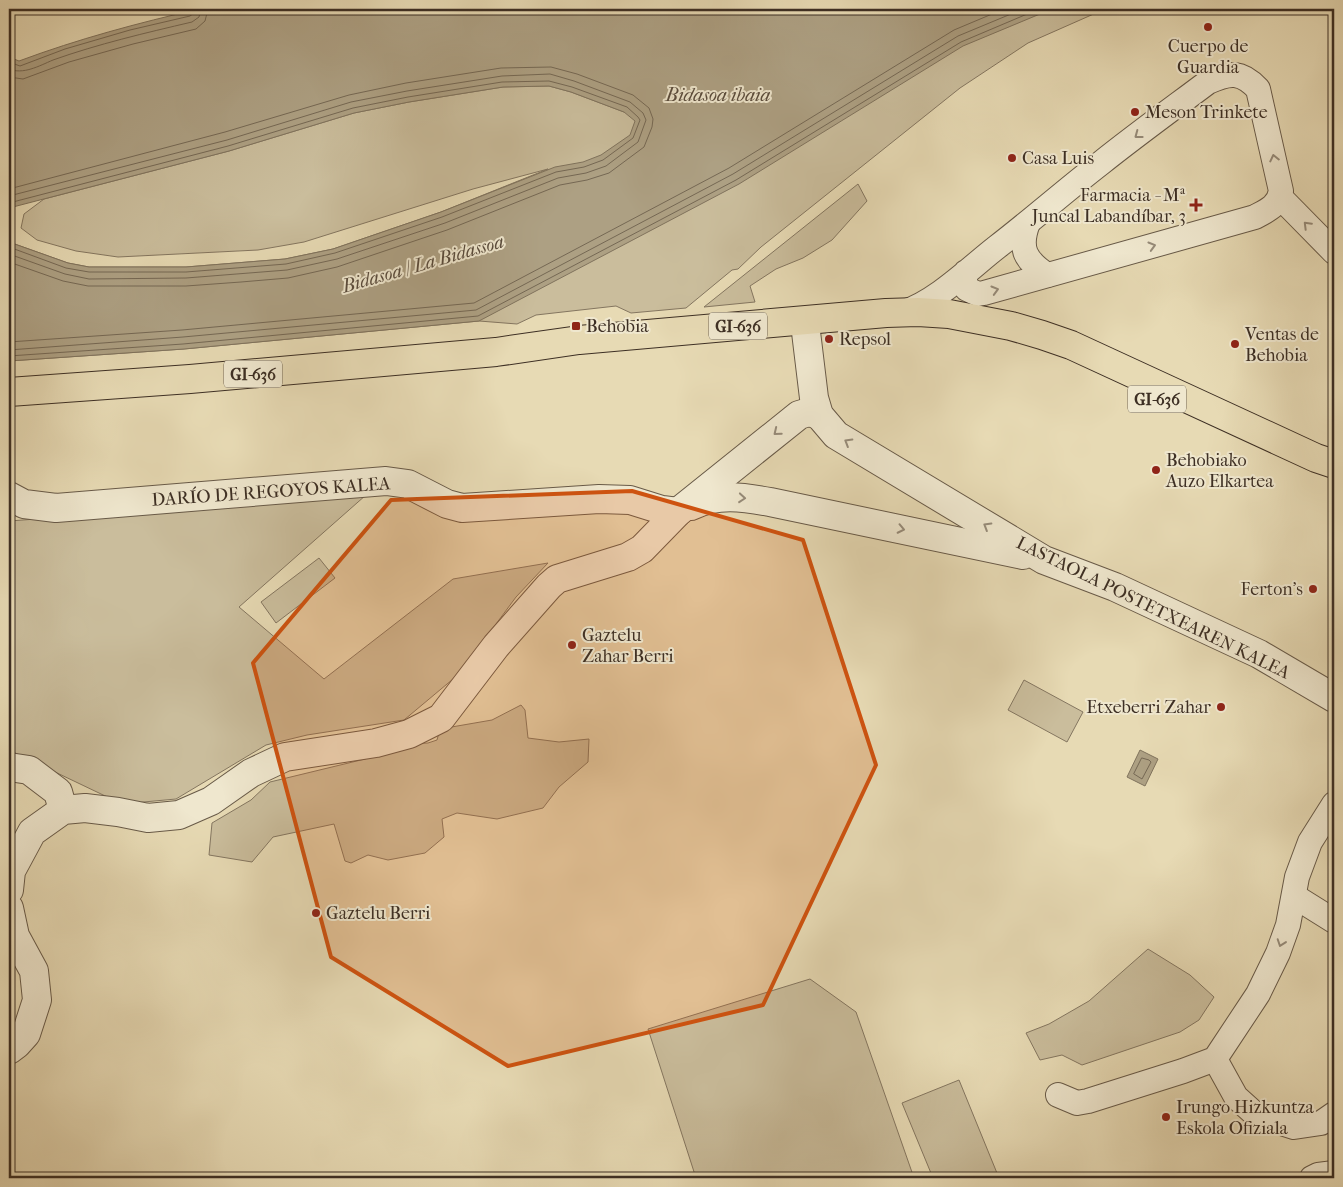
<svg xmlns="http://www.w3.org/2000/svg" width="1343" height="1187" font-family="'IM FELL French Canon',serif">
<rect width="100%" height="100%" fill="#e7dab4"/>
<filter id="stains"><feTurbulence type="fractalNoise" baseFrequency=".004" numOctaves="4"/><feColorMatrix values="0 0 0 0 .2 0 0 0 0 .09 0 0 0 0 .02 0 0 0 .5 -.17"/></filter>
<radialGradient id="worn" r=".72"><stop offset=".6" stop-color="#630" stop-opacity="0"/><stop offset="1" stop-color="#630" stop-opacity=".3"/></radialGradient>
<g fill="#cabd9c" stroke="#847660">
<polygon points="898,9 1105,9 1028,43 960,88 761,247 738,269 732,270 686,308 631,313 616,306 536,315 517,324 479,321 184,349 9,361 9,242 68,263 89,267 186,267 285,259 333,249 441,212 548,169 473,189 304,242 258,250 118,257 76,251 37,240 21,228 24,214 44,199 229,151 354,113 409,102 503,87 549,86 571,92 624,112"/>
<polygon points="858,184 867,201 832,240 803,258 776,269 750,286 755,302 704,307"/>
<polygon points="366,495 239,607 324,679 453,579 548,563 516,597 459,674 404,720 307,735 266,745 176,799 122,804 9,750 9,521"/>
<polygon points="319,558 335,578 276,623 261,602"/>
<polygon points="1024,680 1083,712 1067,742 1008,710"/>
<polygon points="521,705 525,710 528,738 559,742 589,739 588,762 559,787 543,808 497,819 457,813 442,819 444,837 425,853 388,860 368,855 351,863 345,861 334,824 273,837 252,862 209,855 212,823 251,800 270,782 365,759 406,744 428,743 437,740 440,729 492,720"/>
<polygon points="1148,949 1190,975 1214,997 1199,1020 1180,1032 1082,1065 1062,1055 1040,1060 1026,1033 1049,1024 1089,1001"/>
<polygon points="810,979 856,1012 914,1178 696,1178 648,1029"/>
<polygon points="959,1080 999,1178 933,1178 902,1103"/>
</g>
<g fill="#ada083" stroke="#80735d">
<path d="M 199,9 L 1052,9 L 963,46 L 739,184 L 479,321 L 184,349 L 9,361 L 9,242 L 68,263 L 89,267 L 186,267 L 285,259 L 333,249 L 441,212 L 555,167 L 583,162 L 601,155 L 630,135 L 635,121 L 624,112 L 571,92 L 549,86 L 503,87 L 409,102 L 354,113 L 229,151 L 9,208 L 9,57 L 19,61 C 78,39 138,23 199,9 Z"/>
<polygon points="1140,750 1158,759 1145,786 1127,777"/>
</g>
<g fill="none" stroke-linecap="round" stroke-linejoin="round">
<g stroke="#756854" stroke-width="1">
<polyline points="9,62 20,66 65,49 130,30 190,16 194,13 194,9"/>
<path d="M 9,69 C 23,75 39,66 53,60 C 98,44 145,33 192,22 L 199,17 L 201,9"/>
<polyline points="9,77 23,79 69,62 133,44 196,29 205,21 208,9"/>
<polyline points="9,189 225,132 349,95 406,83 501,68 551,67 577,74 633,95 649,108 653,119 652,127 644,147 609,173 587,180 560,185 447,230 337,267 288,278 241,282 186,286 88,286 63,281 9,262"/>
<polyline points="9,196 227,140 351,102 407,91 502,76 550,74 574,81 630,102 643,113 646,120 638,142 606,166 586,173 558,178 445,223 337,259 287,270 186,278 89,279 65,274 9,254"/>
<polyline points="9,203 228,146 353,108 408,97 502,82 549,81 572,87 627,107 638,117 640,120 633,138 603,160 584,167 556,172 442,217 335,253 286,264 186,272 89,272 66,268 9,247"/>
<polyline points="9,342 182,330 474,303 729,168 954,30 1004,9"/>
<polyline points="9,350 183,337 476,310 733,174 958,36 1023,9"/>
<polyline points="9,356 183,344 478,316 736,180 961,42 1039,9"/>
<polygon points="1142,758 1149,760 1151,762 1142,779 1134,774"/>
</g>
<g stroke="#685a48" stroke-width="26">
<g id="minor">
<polyline points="1280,197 1334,252"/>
<path d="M 1028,223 C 1018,249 1026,261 1047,275"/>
<path d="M 904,312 C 936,302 970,268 997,247 C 1032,220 1066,190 1101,163 C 1136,135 1172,109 1208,82 C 1230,72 1241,71 1258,89 L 1281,191 C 1278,206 1268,210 1255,217 L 984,293 L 978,294 L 967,289 L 964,277 L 966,272"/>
<polyline points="1294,896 1334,921"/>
<polyline points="1215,1059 1236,1097 1256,1115 1294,1127 1321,1123 1334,1114"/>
<polyline points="1058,1095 1077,1103 1088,1101 1183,1071 1215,1059 1258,994 1278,953 1288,925 1297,877 1310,842 1334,804"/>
<polyline points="1312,1178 1318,1175 1334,1173"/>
</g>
</g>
<g stroke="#685a48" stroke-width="30">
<g id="tertiary">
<polyline points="806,332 814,398 819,415 836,435 1044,560 1115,587 1259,654 1334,698"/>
<polyline points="9,496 24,504 56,508 386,481 408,484 447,504 462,508 599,499 630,500 662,510 678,512"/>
<path d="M 691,506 C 717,493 743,497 770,502 L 1023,555"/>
<polyline points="9,767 29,770 58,792 63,810"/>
<polyline points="9,890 11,871 32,832 63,810 85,808 118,812 148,818 179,815 211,801 251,773 285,757 376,743 409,734 441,718 496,646 549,586 557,579 628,557 642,549 678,512 799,415 809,412 819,415"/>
<polyline points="9,908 15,936 34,971 37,1000 26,1034 17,1044 9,1050"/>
</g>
</g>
<g stroke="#3d2f24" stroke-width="30">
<polyline id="primary" points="9,392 190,379 496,352 579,340 886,313 918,312 949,314 1011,326 1042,335 1071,345 1316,458 1334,464"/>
</g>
<use href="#minor" stroke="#efe7ce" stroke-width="24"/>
<use href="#tertiary" stroke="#efe7ce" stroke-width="28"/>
<use href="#primary" stroke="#e7dab4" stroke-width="28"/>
</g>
<defs><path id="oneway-chevron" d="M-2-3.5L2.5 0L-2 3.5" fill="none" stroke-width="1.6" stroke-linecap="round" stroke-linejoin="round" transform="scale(1.25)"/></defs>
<g stroke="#968b79">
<use href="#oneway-chevron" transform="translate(1138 135) rotate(143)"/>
<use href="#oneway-chevron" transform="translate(1274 158) rotate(-103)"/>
<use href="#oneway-chevron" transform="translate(1307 225) rotate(-135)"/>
<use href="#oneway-chevron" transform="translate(1152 246) rotate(-16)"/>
<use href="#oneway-chevron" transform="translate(995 290) rotate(-16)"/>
<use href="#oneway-chevron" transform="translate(777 432) rotate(141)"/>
<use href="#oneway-chevron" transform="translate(848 442) rotate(-149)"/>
<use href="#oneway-chevron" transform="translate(742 498) rotate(5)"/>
<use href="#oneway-chevron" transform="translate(987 526) rotate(-149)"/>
<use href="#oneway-chevron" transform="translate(901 529) rotate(12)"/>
<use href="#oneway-chevron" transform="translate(1281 943) rotate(109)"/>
</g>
<path fill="#ce5310" fill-opacity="0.2" stroke="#ce5310" stroke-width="4" stroke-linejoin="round" d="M 632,491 L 803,540 L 876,765 L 763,1005 L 508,1066 L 331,957 L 253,663 L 391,500 Z"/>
<g fill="#8f2418" stroke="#efe7ce" stroke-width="2">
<circle cx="1208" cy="27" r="5"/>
<circle cx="1135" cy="112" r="5"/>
<circle cx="1012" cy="158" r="5"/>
<path d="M1193.5 197.5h5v5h5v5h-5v5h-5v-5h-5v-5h5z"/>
<rect x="571" y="321" width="10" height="10" rx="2.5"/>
<circle cx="829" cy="339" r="5"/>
<circle cx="1235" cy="344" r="5"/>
<circle cx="1156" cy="470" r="5"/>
<circle cx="1313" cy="589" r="5"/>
<circle cx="572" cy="645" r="5"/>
<circle cx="1221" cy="707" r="5"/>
<circle cx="316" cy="913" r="5"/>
<circle cx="1166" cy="1117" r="5"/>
</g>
<g text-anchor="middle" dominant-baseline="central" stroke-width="4" stroke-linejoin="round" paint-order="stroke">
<g fill="#efe7ce" stroke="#726657" stroke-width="1">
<rect x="709" y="312.5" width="58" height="27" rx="4"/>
<rect x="224" y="360.5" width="58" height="27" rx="4"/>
<rect x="1128" y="385.5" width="58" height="27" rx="4"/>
</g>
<g font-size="16" font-weight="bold" fill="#3d2f24">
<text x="738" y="326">GI-636</text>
<text x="253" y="374">GI-636</text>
<text x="1157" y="399">GI-636</text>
</g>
<g font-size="18" fill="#3d2f24" stroke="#efe7ce" text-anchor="start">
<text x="1208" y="46" text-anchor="middle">Cuerpo de<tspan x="1208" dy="21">Guardia</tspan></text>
<text x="1145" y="112">Meson Trinkete</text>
<text x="1022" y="158">Casa Luis</text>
<text x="1186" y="195" text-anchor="end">Farmacia - Mª<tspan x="1186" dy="21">Juncal Labandíbar, 3</tspan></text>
<text x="586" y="326">Behobia</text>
<text x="1245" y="334">Ventas de<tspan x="1245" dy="21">Behobia</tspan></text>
<text x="839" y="339">Repsol</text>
<text x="1166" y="460">Behobiako<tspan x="1166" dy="21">Auzo Elkartea</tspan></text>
<text x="1303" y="589" text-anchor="end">Ferton's</text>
<text x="582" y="635">Gaztelu<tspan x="582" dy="21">Zahar Berri</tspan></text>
<text x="1211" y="707" text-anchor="end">Etxeberri Zahar</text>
<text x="326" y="913">Gaztelu Berri</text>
<text x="1176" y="1107">Irungo Hizkuntza<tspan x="1176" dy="21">Eskola Ofiziala</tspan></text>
</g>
<g font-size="18" fill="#3d2f24" stroke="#efe7ce">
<text transform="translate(271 492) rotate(-4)">DARÍO DE REGOYOS KALEA</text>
<text transform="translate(1153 608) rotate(26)">LASTAOLA POSTETXEAREN KALEA</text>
</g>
<g font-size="19" font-style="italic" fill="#594b3c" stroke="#efe7ce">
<text x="718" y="95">Bidasoa ibaia</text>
<text transform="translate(423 264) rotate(-16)">Bidasoa / La Bidassoa</text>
</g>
</g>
<rect width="1343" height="1187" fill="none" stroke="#e7dab4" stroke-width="30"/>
<rect x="10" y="10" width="1323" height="1167" fill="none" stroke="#3d2f24" stroke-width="2.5"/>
<rect x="15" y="15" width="1313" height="1157" fill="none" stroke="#3d2f24"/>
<rect width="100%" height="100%" filter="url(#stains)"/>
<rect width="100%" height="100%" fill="url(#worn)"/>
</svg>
